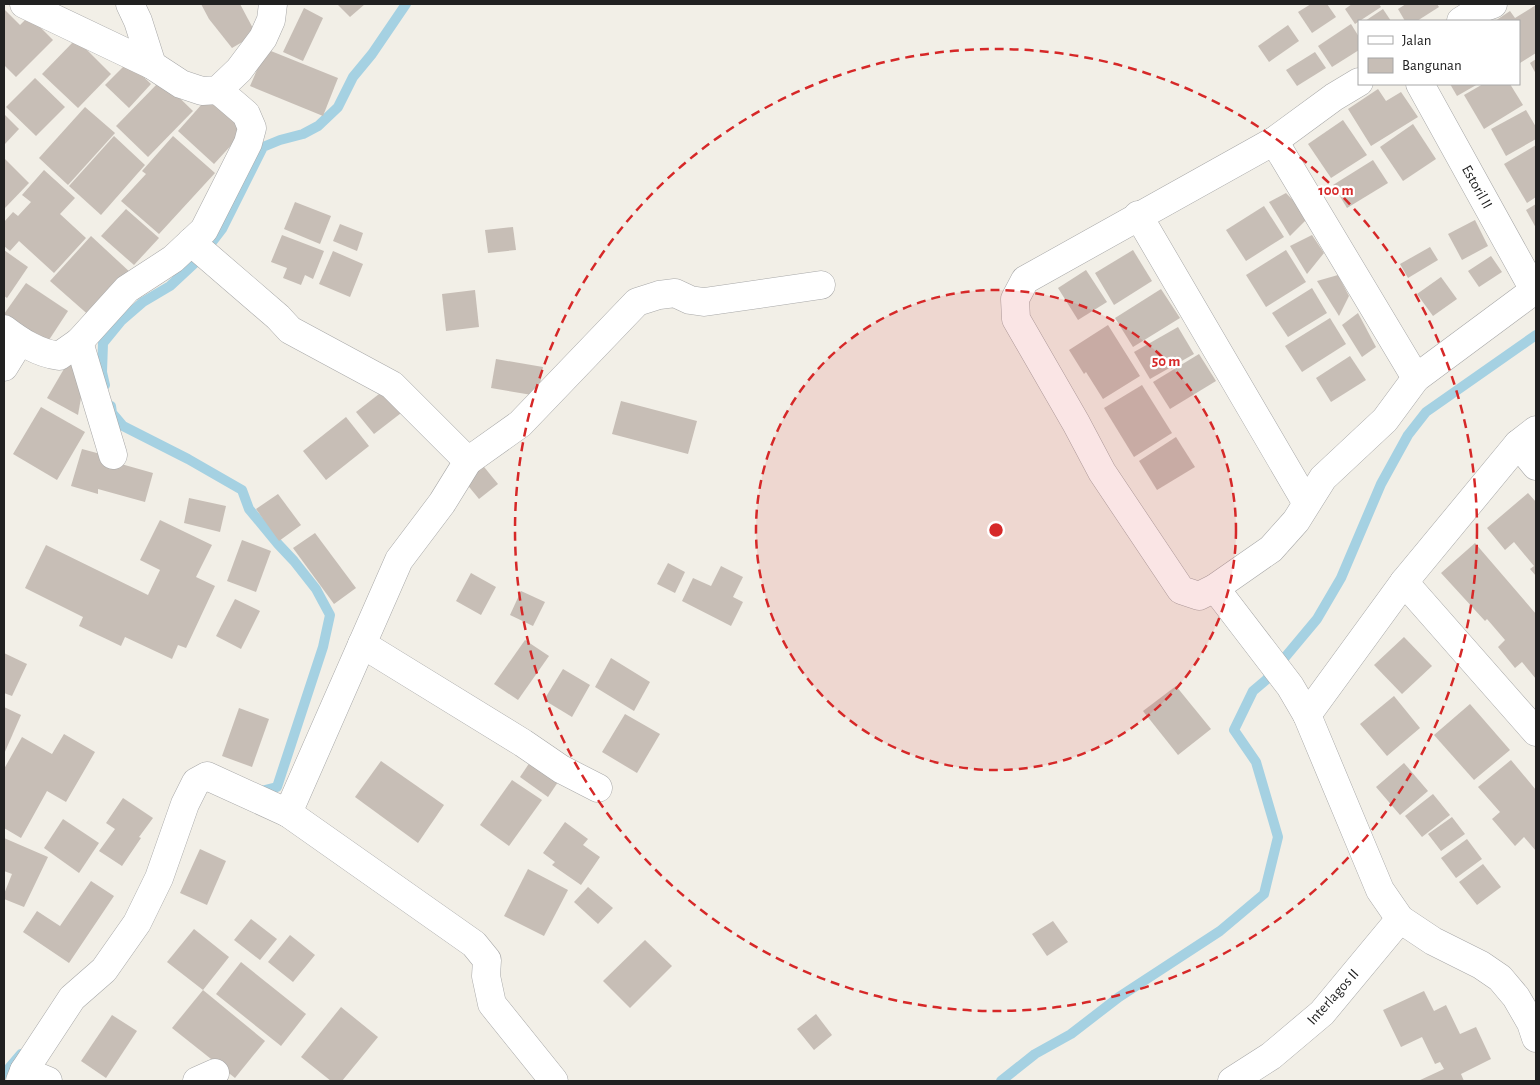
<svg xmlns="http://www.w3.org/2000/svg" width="1540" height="1085" font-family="'Alegreya Sans',sans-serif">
<rect width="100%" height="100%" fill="#f2efe7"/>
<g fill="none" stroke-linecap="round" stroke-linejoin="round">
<g stroke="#a5d1e2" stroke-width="10">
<polyline points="105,385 102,372 103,343 121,321 143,302 170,286 199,259 222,229 263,147 280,140 303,134 318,126 338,107 353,77 372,54 406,4"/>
<polyline points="111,406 112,413 123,426 188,459 242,490 249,509 278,544 294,561 316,589 330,615 323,647 277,787 261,791 256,789"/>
<polyline points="4,1074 21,1054"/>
<polyline points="1001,1081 1035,1054 1071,1034 1119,997 1220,931 1264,894 1278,837 1256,762 1234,730 1253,691 1266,680 1317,619 1341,578 1381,484 1408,435 1426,412 1536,335"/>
</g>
</g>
<g fill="#c7beb6">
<polygon points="201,4 240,4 256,34 232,48 209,19"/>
<polygon points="337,4 365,4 350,17"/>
<polygon points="1311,4 1327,4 1336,17 1312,33 1298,12"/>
<polygon points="1352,4 1379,4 1381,7 1355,24 1345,9"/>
<polygon points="1406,4 1437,4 1439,7 1417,21 1405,21 1398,9"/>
<polygon points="1536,5 1536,53 1520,63 1519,21 1495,21 1510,11 1515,18"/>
<polygon points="304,8 323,18 303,61 283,52"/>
<polygon points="4,9 20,25 29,16 53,40 16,77 4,65"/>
<polygon points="1383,9 1391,21 1365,21"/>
<polygon points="1351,24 1359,37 1359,50 1332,67 1318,46"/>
<polygon points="1288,25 1299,41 1269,62 1258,46"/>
<polygon points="76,39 111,74 78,108 42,74"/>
<polygon points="266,49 338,78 323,116 250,86"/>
<polygon points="1315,52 1326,68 1297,86 1286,70"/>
<polygon points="1536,59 1536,74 1530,63"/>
<polygon points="128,62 151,84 129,108 105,85"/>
<polygon points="35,78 65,107 36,136 6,107"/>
<polygon points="161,80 193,111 148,157 116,126"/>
<polygon points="1450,84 1478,84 1457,96"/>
<polygon points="1483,84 1510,84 1523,105 1484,129 1464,95"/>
<polygon points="1378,89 1386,101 1401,92 1418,117 1371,146 1348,109"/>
<polygon points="210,95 247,128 214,164 178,131"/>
<polygon points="85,107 115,133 68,185 39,158"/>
<polygon points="1526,110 1536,127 1536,139 1506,156 1491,129"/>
<polygon points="4,114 19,129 4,145"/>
<polygon points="1343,120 1367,155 1331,178 1308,144"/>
<polygon points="1413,124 1436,159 1403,181 1380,147"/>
<polygon points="114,136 145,165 101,215 69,186"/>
<polygon points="173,136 215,173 159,234 121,201 146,174 142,171"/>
<polygon points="1536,145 1536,197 1527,203 1504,164"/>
<polygon points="4,158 29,183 4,209"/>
<polygon points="1373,160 1388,183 1347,208 1333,185"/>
<polygon points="44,170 75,198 60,214 86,238 54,273 19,241 10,251 4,246 4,222 13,212 18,216 31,202 22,195"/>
<polygon points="1286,193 1309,217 1290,236 1269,202"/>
<polygon points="295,202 331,216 320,244 284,229"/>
<polygon points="1536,204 1536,228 1526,210"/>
<polygon points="1264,206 1284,237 1246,261 1226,230"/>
<polygon points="126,209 159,238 134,265 101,236"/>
<polygon points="1475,220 1488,246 1462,260 1448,234"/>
<polygon points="340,224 363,233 357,251 333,241"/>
<polygon points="513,227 516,250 488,253 485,230"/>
<polygon points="282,235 324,251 313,279 305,275 301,285 283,278 287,268 271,262"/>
<polygon points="1312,235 1324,253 1307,274 1290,246"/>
<polygon points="91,236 132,274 92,318 50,281"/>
<polygon points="1430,247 1438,260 1408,278 1400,264"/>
<polygon points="4,250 28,267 7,298 4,296"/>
<polygon points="1133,250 1152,281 1114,305 1095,273"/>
<polygon points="1286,250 1306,282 1266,307 1246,275"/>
<polygon points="333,251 363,264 350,297 319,284"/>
<polygon points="1491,256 1502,272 1479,287 1468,271"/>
<polygon points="1086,270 1107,302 1078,320 1058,288"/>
<polygon points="1338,275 1349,296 1339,316 1317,281"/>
<polygon points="1441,277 1457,299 1433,316 1417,294"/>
<polygon points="26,283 68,311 47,343 4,314"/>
<polygon points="1312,288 1327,313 1288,337 1272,313"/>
<polygon points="1161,289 1180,318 1133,347 1115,318"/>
<polygon points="475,290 479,327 446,331 442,294"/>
<polygon points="1358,313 1376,347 1362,357 1342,325"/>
<polygon points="1330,318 1346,344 1302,372 1285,346"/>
<polygon points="1108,325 1140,376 1103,399 1086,372 1084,374 1069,350"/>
<polygon points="1178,327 1194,354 1150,379 1134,352"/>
<polygon points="1199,354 1216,381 1170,409 1153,382"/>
<polygon points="1350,356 1366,380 1331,402 1316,378"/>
<polygon points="496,359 543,367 538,396 491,388"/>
<polygon points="68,362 84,381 78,415 47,398"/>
<polygon points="1142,385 1172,433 1134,457 1104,408"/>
<polygon points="388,387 405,410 374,434 356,412"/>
<polygon points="621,401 697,421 688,454 612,434"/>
<polygon points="41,407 85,432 57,480 13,454"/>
<polygon points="346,417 369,446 326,480 303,451"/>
<polygon points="1176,437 1195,467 1157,490 1139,461"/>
<polygon points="82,449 108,456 107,460 153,473 145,502 98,489 98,494 71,486"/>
<polygon points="480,462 498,484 479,499 461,477"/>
<polygon points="1528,493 1536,502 1536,576 1530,569 1534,566 1514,542 1505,550 1487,528"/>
<polygon points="278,494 301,525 279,541 256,509"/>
<polygon points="189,498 226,506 220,532 184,523"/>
<polygon points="160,520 212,545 196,577 215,586 186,648 178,645 172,659 125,637 121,646 79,626 83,617 25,588 46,545 148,595 160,570 140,560"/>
<polygon points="315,533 356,588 334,604 293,548"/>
<polygon points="242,540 271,551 256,592 227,581"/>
<polygon points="1475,543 1536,614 1536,679 1522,662 1515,668 1498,647 1505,640 1487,619 1485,621 1441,573"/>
<polygon points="668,563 685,572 675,593 657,584"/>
<polygon points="721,566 743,577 733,597 743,602 731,626 682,601 693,578 711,586"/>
<polygon points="471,573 496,587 481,615 456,601"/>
<polygon points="521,591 545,602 533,626 510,615"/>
<polygon points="235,599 260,611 241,649 216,636"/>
<polygon points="1404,637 1432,666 1402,694 1374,665"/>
<polygon points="525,640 549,656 518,700 494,684"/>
<polygon points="4,653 27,664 12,696 4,693"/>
<polygon points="611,658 650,682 634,711 595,687"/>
<polygon points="563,669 590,685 572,717 544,700"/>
<polygon points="1176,686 1211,729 1178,755 1143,711"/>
<polygon points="1394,696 1420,728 1387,756 1360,724"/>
<polygon points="1470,704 1510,750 1474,780 1434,735"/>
<polygon points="4,707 21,715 4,754"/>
<polygon points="239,708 269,719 252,767 222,756"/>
<polygon points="625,714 660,734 637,773 602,752"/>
<polygon points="64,734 95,752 66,802 47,791 21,838 4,828 4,769 22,737 52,754"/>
<polygon points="1511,760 1536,790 1536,851 1524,837 1515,846 1492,819 1500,812 1478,787"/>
<polygon points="381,761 444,805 418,843 355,797"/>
<polygon points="530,762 558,782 548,797 520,777"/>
<polygon points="1404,763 1428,791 1400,815 1376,787"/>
<polygon points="512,780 542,800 509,846 480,825"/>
<polygon points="1433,794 1450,815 1422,837 1405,816"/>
<polygon points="123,798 153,818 139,837 141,838 122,866 99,851 115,829 106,823"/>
<polygon points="1452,817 1465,834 1441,851 1428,834"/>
<polygon points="63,819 99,843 79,873 44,848"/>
<polygon points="565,822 588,839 583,845 600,857 581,885 552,865 555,862 543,853"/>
<polygon points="4,838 48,857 24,907 4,899 4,894 12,874 4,871"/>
<polygon points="1467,839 1482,859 1456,878 1441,858"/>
<polygon points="200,849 226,861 207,905 180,893"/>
<polygon points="1483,864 1501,887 1477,905 1459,882"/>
<polygon points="528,869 568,890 544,936 504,916"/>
<polygon points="91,881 114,896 69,963 23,932 37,911 60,926"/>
<polygon points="588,887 613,908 598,924 574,902"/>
<polygon points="251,919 277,939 260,960 234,940"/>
<polygon points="1053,921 1068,942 1047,956 1032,934"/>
<polygon points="194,929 229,957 203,990 167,962"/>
<polygon points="290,935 315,955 293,982 268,962"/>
<polygon points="645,940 672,966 630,1008 603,981"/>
<polygon points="241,962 306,1014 281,1046 216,994"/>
<polygon points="203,990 265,1041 235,1078 172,1028"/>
<polygon points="1424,991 1434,1011 1446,1005 1460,1034 1476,1027 1491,1059 1461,1074 1464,1081 1418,1081 1444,1069 1440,1062 1435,1064 1422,1037 1401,1047 1383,1010"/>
<polygon points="341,1007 378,1037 342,1081 331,1081 301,1057"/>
<polygon points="816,1014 832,1035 814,1050 797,1029"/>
<polygon points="112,1015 137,1031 106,1078 81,1061"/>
</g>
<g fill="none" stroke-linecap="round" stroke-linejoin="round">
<g stroke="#a8a8a8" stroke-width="29">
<g id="minor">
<polyline points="24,4 152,65 181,84 202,91 218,90 239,70 263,38 271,20 273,4"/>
<polyline points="130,4 138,21 152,65"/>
<polyline points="1461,21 1482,8 1493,4"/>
<polyline points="1359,82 1334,97 1274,141 1025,280 1015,299 1016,319 1076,423 1102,472 1181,590 1199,596 1215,588 1271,549 1296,521 1323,478 1385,420 1416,378 1536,289"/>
<polyline points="1420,84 1534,290"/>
<polyline points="1274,141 1416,378"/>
<polyline points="1138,215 1306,502"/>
<polyline points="191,242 278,317 290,330 392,385 468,461"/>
<path d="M 4,329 C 21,342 38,353 59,356 L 79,342 L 127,289 L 173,259 L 204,230 L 248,143 L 252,128 L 246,114 L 218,90"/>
<polyline points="79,342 113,455"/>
<polyline points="4,367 20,341"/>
<polyline points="1518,444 1536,466"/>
<polyline points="1404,582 1536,732"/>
<polyline points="1215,588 1290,686 1307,715 1380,890 1400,919 1433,941 1481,965 1500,978 1516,997 1531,1023 1536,1038"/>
<polyline points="362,644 523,743 561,769 598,788"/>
<polyline points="1307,715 1404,582 1518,444 1536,430"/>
<polyline points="288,813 474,944 487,960 486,976 492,1004 554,1081"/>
<polyline points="24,1071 48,1081"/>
<polyline points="20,1081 24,1071 72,998 104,970 137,923 159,878 185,804 196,782 207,776 288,813 399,560 442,503 468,461 520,424 637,302 659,295 675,293 690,300 704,302 821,285"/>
<polyline points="197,1081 215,1073"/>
<polyline points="1232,1081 1271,1056 1322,1013 1400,919"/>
</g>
</g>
<use href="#minor" stroke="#fff" stroke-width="28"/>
</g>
<circle cx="996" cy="530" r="240" fill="#d62828" fill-opacity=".12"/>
<g fill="none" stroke="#d62828" stroke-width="2.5" stroke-dasharray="9 6">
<circle cx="996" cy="530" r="240"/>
<circle cx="996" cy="530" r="481"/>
</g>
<g text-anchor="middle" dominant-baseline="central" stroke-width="4.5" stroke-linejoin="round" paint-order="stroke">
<g font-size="15" fill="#212121" stroke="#fff">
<text transform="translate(1477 187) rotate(61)">Estoril II</text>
<text transform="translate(1333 997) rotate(-48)">Interlagos II</text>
</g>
</g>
<circle cx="996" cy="530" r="8" fill="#d62828" stroke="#fff" stroke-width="2.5"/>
<g font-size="15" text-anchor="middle" font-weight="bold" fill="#d62828" stroke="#fff" stroke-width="4.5" stroke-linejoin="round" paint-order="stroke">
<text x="1336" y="195">100 m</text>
<text x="1166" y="366">50 m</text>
</g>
<rect width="1540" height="1085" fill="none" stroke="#212121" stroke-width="10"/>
<rect x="1358" y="20" width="162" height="65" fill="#ffffff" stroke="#a6a6a6"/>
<rect x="1368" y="36" width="25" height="8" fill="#ffffff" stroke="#a6a6a6"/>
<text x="1402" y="45" font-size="15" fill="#212121">Jalan</text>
<rect x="1368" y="58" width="25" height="15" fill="#c7beb6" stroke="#a6a6a6"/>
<text x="1402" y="70" font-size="15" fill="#212121">Bangunan</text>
</svg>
